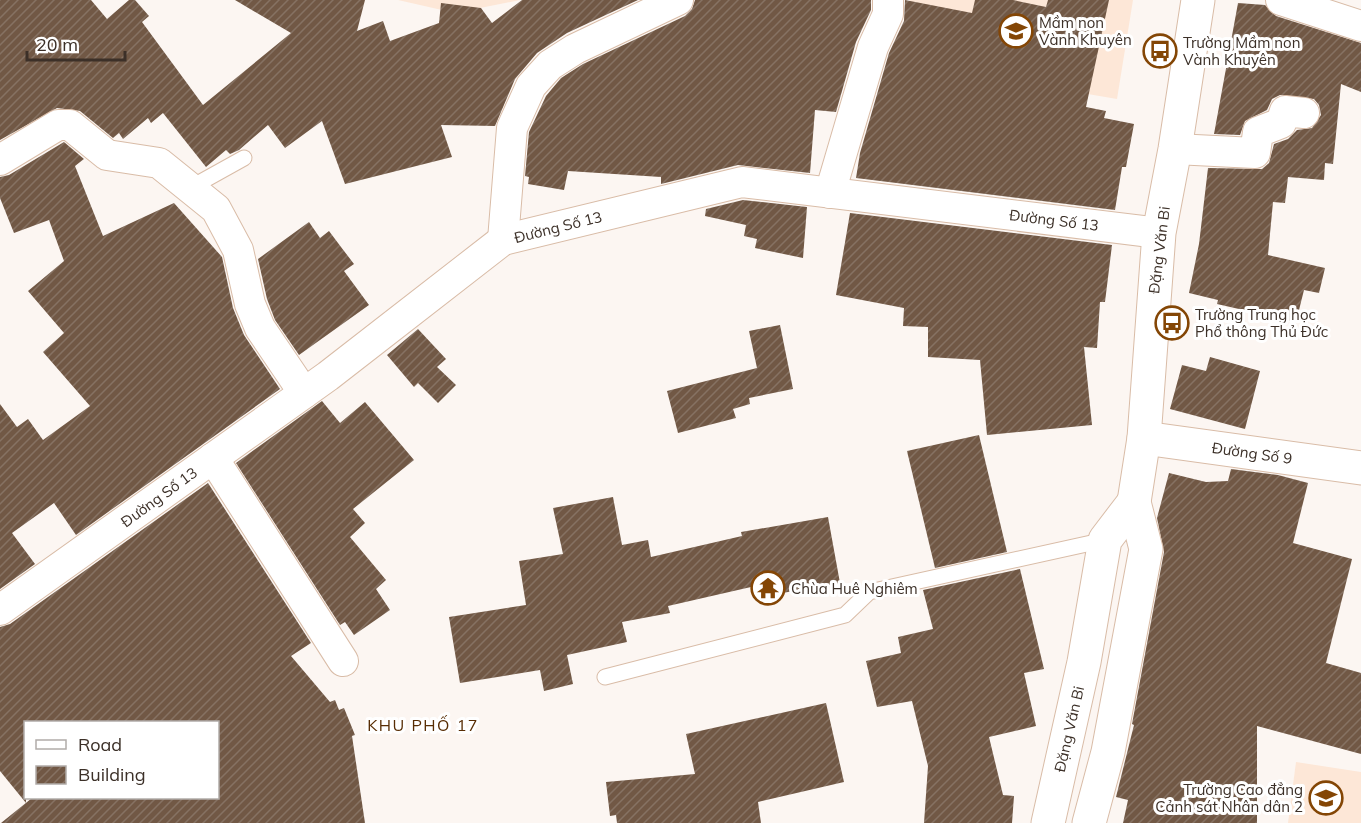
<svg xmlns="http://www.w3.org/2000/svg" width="1361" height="823" font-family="Mulish,sans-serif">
<defs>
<pattern id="building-hatch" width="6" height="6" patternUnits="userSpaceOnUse" patternTransform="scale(1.5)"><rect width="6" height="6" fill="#715845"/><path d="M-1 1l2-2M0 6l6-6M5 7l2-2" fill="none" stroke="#867263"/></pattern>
</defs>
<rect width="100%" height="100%" fill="#fcf6f2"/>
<g fill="#fde7d7">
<polygon points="398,0 520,0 455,13"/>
<polygon points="910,0 1133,0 1117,99 899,62"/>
<polygon points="1296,762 1361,772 1361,823 1288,823"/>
</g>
<g fill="url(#building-hatch)">
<polygon points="0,0 91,0 107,19 129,0 135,0 149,16 142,22 203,105 291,33 235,0 365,0 357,31 383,21 390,41 439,23 441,3 481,8 492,23 522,0 638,0 567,33 537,53 515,79 495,126 441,125 452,157 345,184 322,121 285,148 268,125 239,150 230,154 226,150 206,167 163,113 151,123 148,118 123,139 119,133 113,138 80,111 57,108 0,140"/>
<polygon points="695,0 871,0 871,10 856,42 836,112 815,110 810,173 738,165 661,184 661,177 568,171 564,190 528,184 529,177 525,176 529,132 546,96 561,78 583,64 685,16 692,9"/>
<polygon points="905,0 972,13 975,0 1013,0 1046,7 1048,0 1109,0 1086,107 1106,111 1104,118 1134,124 1126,167 1122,167 1115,210 856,178 860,153 889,53 904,21"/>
<polygon points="1238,3 1265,5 1276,16 1361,43 1361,92 1341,84 1333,164 1325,163 1324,180 1288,177 1285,203 1273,202 1268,255 1325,268 1319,293 1304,290 1296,322 1217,304 1218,300 1189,293 1199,244 1208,168 1262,169 1269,163 1274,144 1288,139 1297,130 1312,128 1321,115 1319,105 1314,99 1280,95 1272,99 1267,110 1245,121 1240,135 1214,134"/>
<polygon points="64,142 84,159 75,166 103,236 174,203 222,257 233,308 244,335 280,389 76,535 54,503 12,533 35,564 0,589 0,404 17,427 28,419 43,440 90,406 43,352 64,333 28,291 64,261 49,220 14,233 0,198 0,177 9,175"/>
<polygon points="743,200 807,207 803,258 755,248 757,239 744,236 746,225 705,216 706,209"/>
<polygon points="850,213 1112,245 1105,302 1100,302 1097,348 1084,347 1092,425 987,435 980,360 928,357 928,327 903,326 904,308 836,295"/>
<polygon points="309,222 320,238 329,231 341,247 354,264 344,271 369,305 299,355 275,320 267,299 258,259"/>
<polygon points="780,325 793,389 749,398 750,404 733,409 736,418 678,433 667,391 757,368 749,331"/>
<polygon points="418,329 446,359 437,367 456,385 438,403 418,383 414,387 387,355"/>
<polygon points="1210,357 1260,371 1245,429 1170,409 1182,365 1206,371"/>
<polygon points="322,401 340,423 365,402 414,460 353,509 365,523 350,537 386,580 376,589 390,610 354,635 345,622 340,625 236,463"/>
<polygon points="979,435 1007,552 935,568 907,451"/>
<polygon points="1231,469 1278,475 1308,483 1293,543 1352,559 1326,663 1361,673 1361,754 1257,726 1257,823 1123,823 1128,800 1116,797 1134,725 1132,724 1164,552 1157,518 1169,473 1206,482 1228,481"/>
<polygon points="208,483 311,643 291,656 330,702 335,700 339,710 344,708 355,735 352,736 365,823 1,823 32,798 218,798 218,723 26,723 26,803 0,771 0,627 10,624"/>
<polygon points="613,497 622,545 648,540 651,557 742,536 741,532 828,517 840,583 753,598 751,587 668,606 670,613 622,622 627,642 567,655 573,684 544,691 540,670 460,683 449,617 526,605 519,561 563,554 553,508"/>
<polygon points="1020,569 1044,669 1024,673 1036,726 989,737 1003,795 1014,796 1012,823 924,823 928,766 912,701 877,707 866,661 901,653 898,637 933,629 923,590"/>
<polygon points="826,703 844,782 758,802 761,823 617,823 616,815 610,816 606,782 695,774 686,734"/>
</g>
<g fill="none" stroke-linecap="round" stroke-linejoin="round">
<g stroke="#d9bca7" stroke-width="17">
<g id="lane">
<polyline points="190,188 244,158"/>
<polyline points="605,677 845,615 869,592 1105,540"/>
</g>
</g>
<g stroke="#d9bca7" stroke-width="32">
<g id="street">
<polyline points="1281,0 1361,26"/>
<polyline points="1175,149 1255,153 1258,132 1281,123 1285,111 1304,113"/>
<polyline points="0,160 58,125 70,125 107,155 159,163 190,188 216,209 238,250 250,304 260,328 304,393"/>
<polyline points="830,193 873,47 888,14 888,0"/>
<polyline points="503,240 512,128 531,86 550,65 575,49 678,0"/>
<polyline points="213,458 343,661"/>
<polyline points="0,610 328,376 503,240 742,182 1159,233"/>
</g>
</g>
<g stroke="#d9bca7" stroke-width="35">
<g id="secondary">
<polyline points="1144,438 1361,468"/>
<polyline points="1048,823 1084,662 1105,540 1134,502"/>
<polyline points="1089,823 1108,752 1146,549 1134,502 1144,438 1159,233 1175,149 1198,0"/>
</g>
</g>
<use href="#lane" stroke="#fff" stroke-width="15"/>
<use href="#street" stroke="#fff" stroke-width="30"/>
<use href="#secondary" stroke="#fff" stroke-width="33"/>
</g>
<defs>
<g id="school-ring" transform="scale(1.725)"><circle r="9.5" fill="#fff" stroke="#844605" stroke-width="1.5"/><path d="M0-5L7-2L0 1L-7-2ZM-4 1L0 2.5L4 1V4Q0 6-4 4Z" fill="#844605"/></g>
<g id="bus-ring" transform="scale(1.725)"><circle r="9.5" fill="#fff" stroke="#844605" stroke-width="1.5"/><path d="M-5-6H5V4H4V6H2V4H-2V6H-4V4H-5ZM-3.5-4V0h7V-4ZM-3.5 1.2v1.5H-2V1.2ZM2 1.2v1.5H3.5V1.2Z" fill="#844605"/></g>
<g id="temple-ring" transform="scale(1.725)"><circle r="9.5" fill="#fff" stroke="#844605" stroke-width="1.5"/><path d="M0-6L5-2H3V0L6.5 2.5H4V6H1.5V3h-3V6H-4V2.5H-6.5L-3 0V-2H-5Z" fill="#844605"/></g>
<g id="university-ring" transform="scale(1.725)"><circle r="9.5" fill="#fff" stroke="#844605" stroke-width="1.5"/><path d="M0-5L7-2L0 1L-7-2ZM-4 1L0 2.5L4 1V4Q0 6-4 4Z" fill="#844605"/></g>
</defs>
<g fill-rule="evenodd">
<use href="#school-ring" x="1016" y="31"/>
<use href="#bus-ring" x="1160" y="51"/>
<use href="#bus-ring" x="1172" y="323"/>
<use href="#temple-ring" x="768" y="588"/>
<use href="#university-ring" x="1326" y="798"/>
</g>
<g text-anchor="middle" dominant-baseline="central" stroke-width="6" stroke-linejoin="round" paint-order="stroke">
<g font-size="15" fill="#3c3028" stroke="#fff" text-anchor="start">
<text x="1039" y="22">Mầm non<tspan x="1039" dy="17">Vành Khuyên</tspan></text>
<text x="1183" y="42">Trường Mầm non<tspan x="1183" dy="17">Vành Khuyên</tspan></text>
<text x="1195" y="314">Trường Trung học<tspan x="1195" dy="17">Phổ thông Thủ Đức</tspan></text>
<text x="791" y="588">Chùa Huê Nghiêm</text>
<text x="1303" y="789" text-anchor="end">Trường Cao đẳng<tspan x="1303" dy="17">Cảnh sát Nhân dân 2</tspan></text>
</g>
<g font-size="15" fill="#3c3028" stroke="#fff">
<text transform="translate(1054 220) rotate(7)">Đường Số 13</text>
<text transform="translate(558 227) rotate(-14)">Đường Số 13</text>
<text transform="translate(1159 250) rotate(-83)">Đặng Văn Bi</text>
<text transform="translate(1252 453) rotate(8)">Đường Số 9</text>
<text transform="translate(159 497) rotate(-36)">Đường Số 13</text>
<text transform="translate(1069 729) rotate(-77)">Đặng Văn Bi</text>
</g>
<g font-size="16" letter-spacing="1.5" fill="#582d04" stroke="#fff">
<text x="423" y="725">KHU PHỐ 17</text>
</g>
</g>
<rect x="24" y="721" width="195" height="78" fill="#ffffff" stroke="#b1aca9" stroke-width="1.5"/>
<rect x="36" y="740" width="30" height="9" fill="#ffffff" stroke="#b1aca9" stroke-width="1.5"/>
<text x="78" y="751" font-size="18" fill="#3c3028">Road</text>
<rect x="36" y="766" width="30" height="18" fill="url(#building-hatch)" stroke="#b1aca9" stroke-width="1.5"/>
<text x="78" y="781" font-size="18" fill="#3c3028">Building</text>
<path d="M27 51v9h98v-9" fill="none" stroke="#3c3028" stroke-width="3"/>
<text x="36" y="51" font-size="18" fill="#3c3028" stroke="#ffffff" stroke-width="4.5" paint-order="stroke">20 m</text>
</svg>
